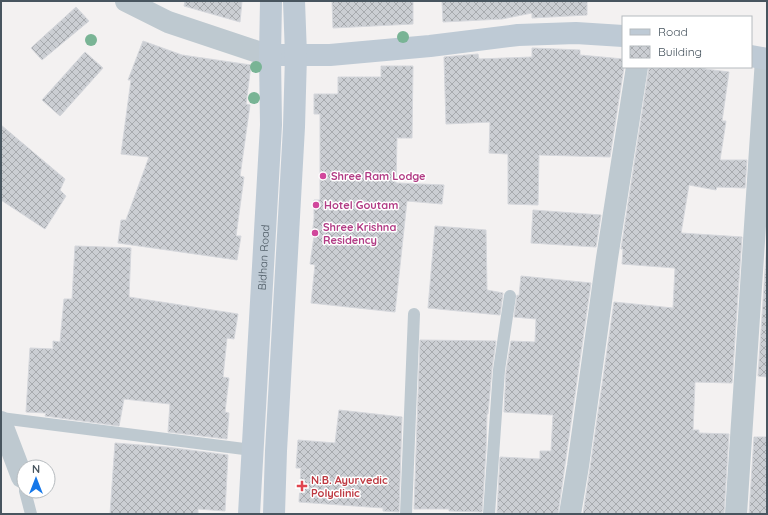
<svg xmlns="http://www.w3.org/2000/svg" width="768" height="515" font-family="Quicksand,sans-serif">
<defs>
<pattern id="building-cross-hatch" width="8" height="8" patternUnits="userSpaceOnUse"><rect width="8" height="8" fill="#cbced3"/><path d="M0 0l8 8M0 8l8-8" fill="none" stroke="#a7aaae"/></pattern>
</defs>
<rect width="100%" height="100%" fill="#f3f1f1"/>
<g fill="url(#building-cross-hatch)" stroke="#d5d7dc">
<polygon points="185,1 242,1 240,22 184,6"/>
<polygon points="332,1 413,1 413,24 333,28"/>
<polygon points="442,1 587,1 587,15 532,18 532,13 502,19 443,22"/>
<polygon points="76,7 89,21 42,60 31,48"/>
<polygon points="143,41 182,55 251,65 246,104 250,105 240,176 244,177 236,236 241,236 237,260 118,243 121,220 126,220 149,157 121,154 131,80 128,80"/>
<polygon points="532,48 580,50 580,55 623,59 623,67 624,67 610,157 539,155 538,205 508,204 508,154 489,153 490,122 446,124 444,57 478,54 479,59 532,57"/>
<polygon points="85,52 103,68 60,116 42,100"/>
<polygon points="381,66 413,66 412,138 397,138 396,183 444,185 442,204 407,201 395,312 311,303 315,265 310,264 314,236 312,236 314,219 314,200 320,200 320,114 314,114 314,94 338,94 338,77 381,77"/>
<polygon points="649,67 706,67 705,69 729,72 722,121 726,121 720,160 747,160 745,188 717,187 716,190 689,185 681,233 742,237 732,383 695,382 693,430 699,430 699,433 729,434 724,514 583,514 590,468 614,302 673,308 675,268 622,264 623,249 621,249"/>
<polygon points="1,125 65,179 60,190 66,196 45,229 1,200"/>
<polygon points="533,210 601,215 596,247 531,243"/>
<polygon points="435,226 486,230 487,290 503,293 500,315 428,308"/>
<polygon points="767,241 767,377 758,376"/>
<polygon points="75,246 131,248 129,297 238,314 234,339 227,338 223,377 229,378 225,412 229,413 227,439 168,432 170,404 124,399 119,426 45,416 46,413 26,412 30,348 53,349 53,341 60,342 64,299 72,299"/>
<polygon points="521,276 591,283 558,514 497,513 500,457 540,459 540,451 551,451 553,415 504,412 506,371 511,341 535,342 536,319 514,317 517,295 519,296"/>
<polygon points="420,340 496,341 492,369 488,414 487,414 486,451 482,512 449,511 449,509 414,509"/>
<polygon points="339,410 402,417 399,512 383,511 383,508 299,502 301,468 296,468 298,440 335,443"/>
<polygon points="754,437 767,437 767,514 749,514"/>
<polygon points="115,443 166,447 228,455 225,511 198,509 198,514 110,514"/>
</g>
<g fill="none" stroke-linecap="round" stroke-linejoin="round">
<g stroke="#bec9d0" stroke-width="12">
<polyline points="1,418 252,450"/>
<polyline points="25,491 31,514"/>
<polyline points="406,514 414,314"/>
<polyline points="489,514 499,370 510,296"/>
</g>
<g stroke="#bec9d0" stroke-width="22">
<polyline points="126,1 168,22 270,56"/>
<polyline points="1,422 22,477"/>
<polyline points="570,514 578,466 607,258 637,67"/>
<polyline points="736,514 766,59"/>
</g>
<g stroke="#becad5" stroke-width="22">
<polyline points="281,55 330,55 430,46 518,35 576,33 623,36"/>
<polyline points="751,56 767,59"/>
<path id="s1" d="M 249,514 L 271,125 L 270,56 L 271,1"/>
<polyline points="274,514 276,451 294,127 296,55 294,1"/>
</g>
</g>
<g fill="#79b495">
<circle cx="403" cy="37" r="6"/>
<circle cx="91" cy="40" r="6"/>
<circle cx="256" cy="67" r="6"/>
<circle cx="254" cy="98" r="6"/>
</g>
<g fill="#d1479c" stroke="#fff" stroke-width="1.5">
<circle cx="323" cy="176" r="4"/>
<circle cx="316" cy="205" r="4"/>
<circle cx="315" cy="233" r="4"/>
</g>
<path fill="#e0444e" stroke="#fff" stroke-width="1.5" d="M300 480h4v4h4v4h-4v4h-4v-4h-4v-4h4z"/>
<g text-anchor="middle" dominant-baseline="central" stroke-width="3" stroke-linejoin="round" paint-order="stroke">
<g font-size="11" font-weight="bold" fill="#b23c85" stroke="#fff" text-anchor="start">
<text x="331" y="176">Shree Ram Lodge</text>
<text x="324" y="205">Hotel Goutam</text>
<text x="323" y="227">Shree Krishna<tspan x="323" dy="13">Residency</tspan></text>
</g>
<g font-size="11" fill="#48555f" stroke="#fff">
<text stroke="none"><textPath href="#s1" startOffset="257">Bidhan Road</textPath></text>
</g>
<g font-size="11" font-weight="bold" fill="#be3a42" stroke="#fff" text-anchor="start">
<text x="311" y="480">N.B. Ayurvedic<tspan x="311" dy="13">Polyclinic</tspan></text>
</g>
</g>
<rect width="768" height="515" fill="none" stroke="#48555f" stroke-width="4"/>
<rect x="622" y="16" width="130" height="52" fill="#ffffff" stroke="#b6bbbf"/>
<rect x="630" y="29" width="20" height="6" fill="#becad5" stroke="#b6bbbf"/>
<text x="658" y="36" font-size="12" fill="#48555f">Road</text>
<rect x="630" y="46" width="20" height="12" fill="url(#building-cross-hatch)" stroke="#b6bbbf"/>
<text x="658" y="56" font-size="12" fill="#48555f">Building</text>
<g transform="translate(36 479)"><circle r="19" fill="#ffffff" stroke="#b6bbbf"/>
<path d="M0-3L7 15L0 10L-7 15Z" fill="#1577e9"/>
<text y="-6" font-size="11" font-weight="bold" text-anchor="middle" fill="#48555f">N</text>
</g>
</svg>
